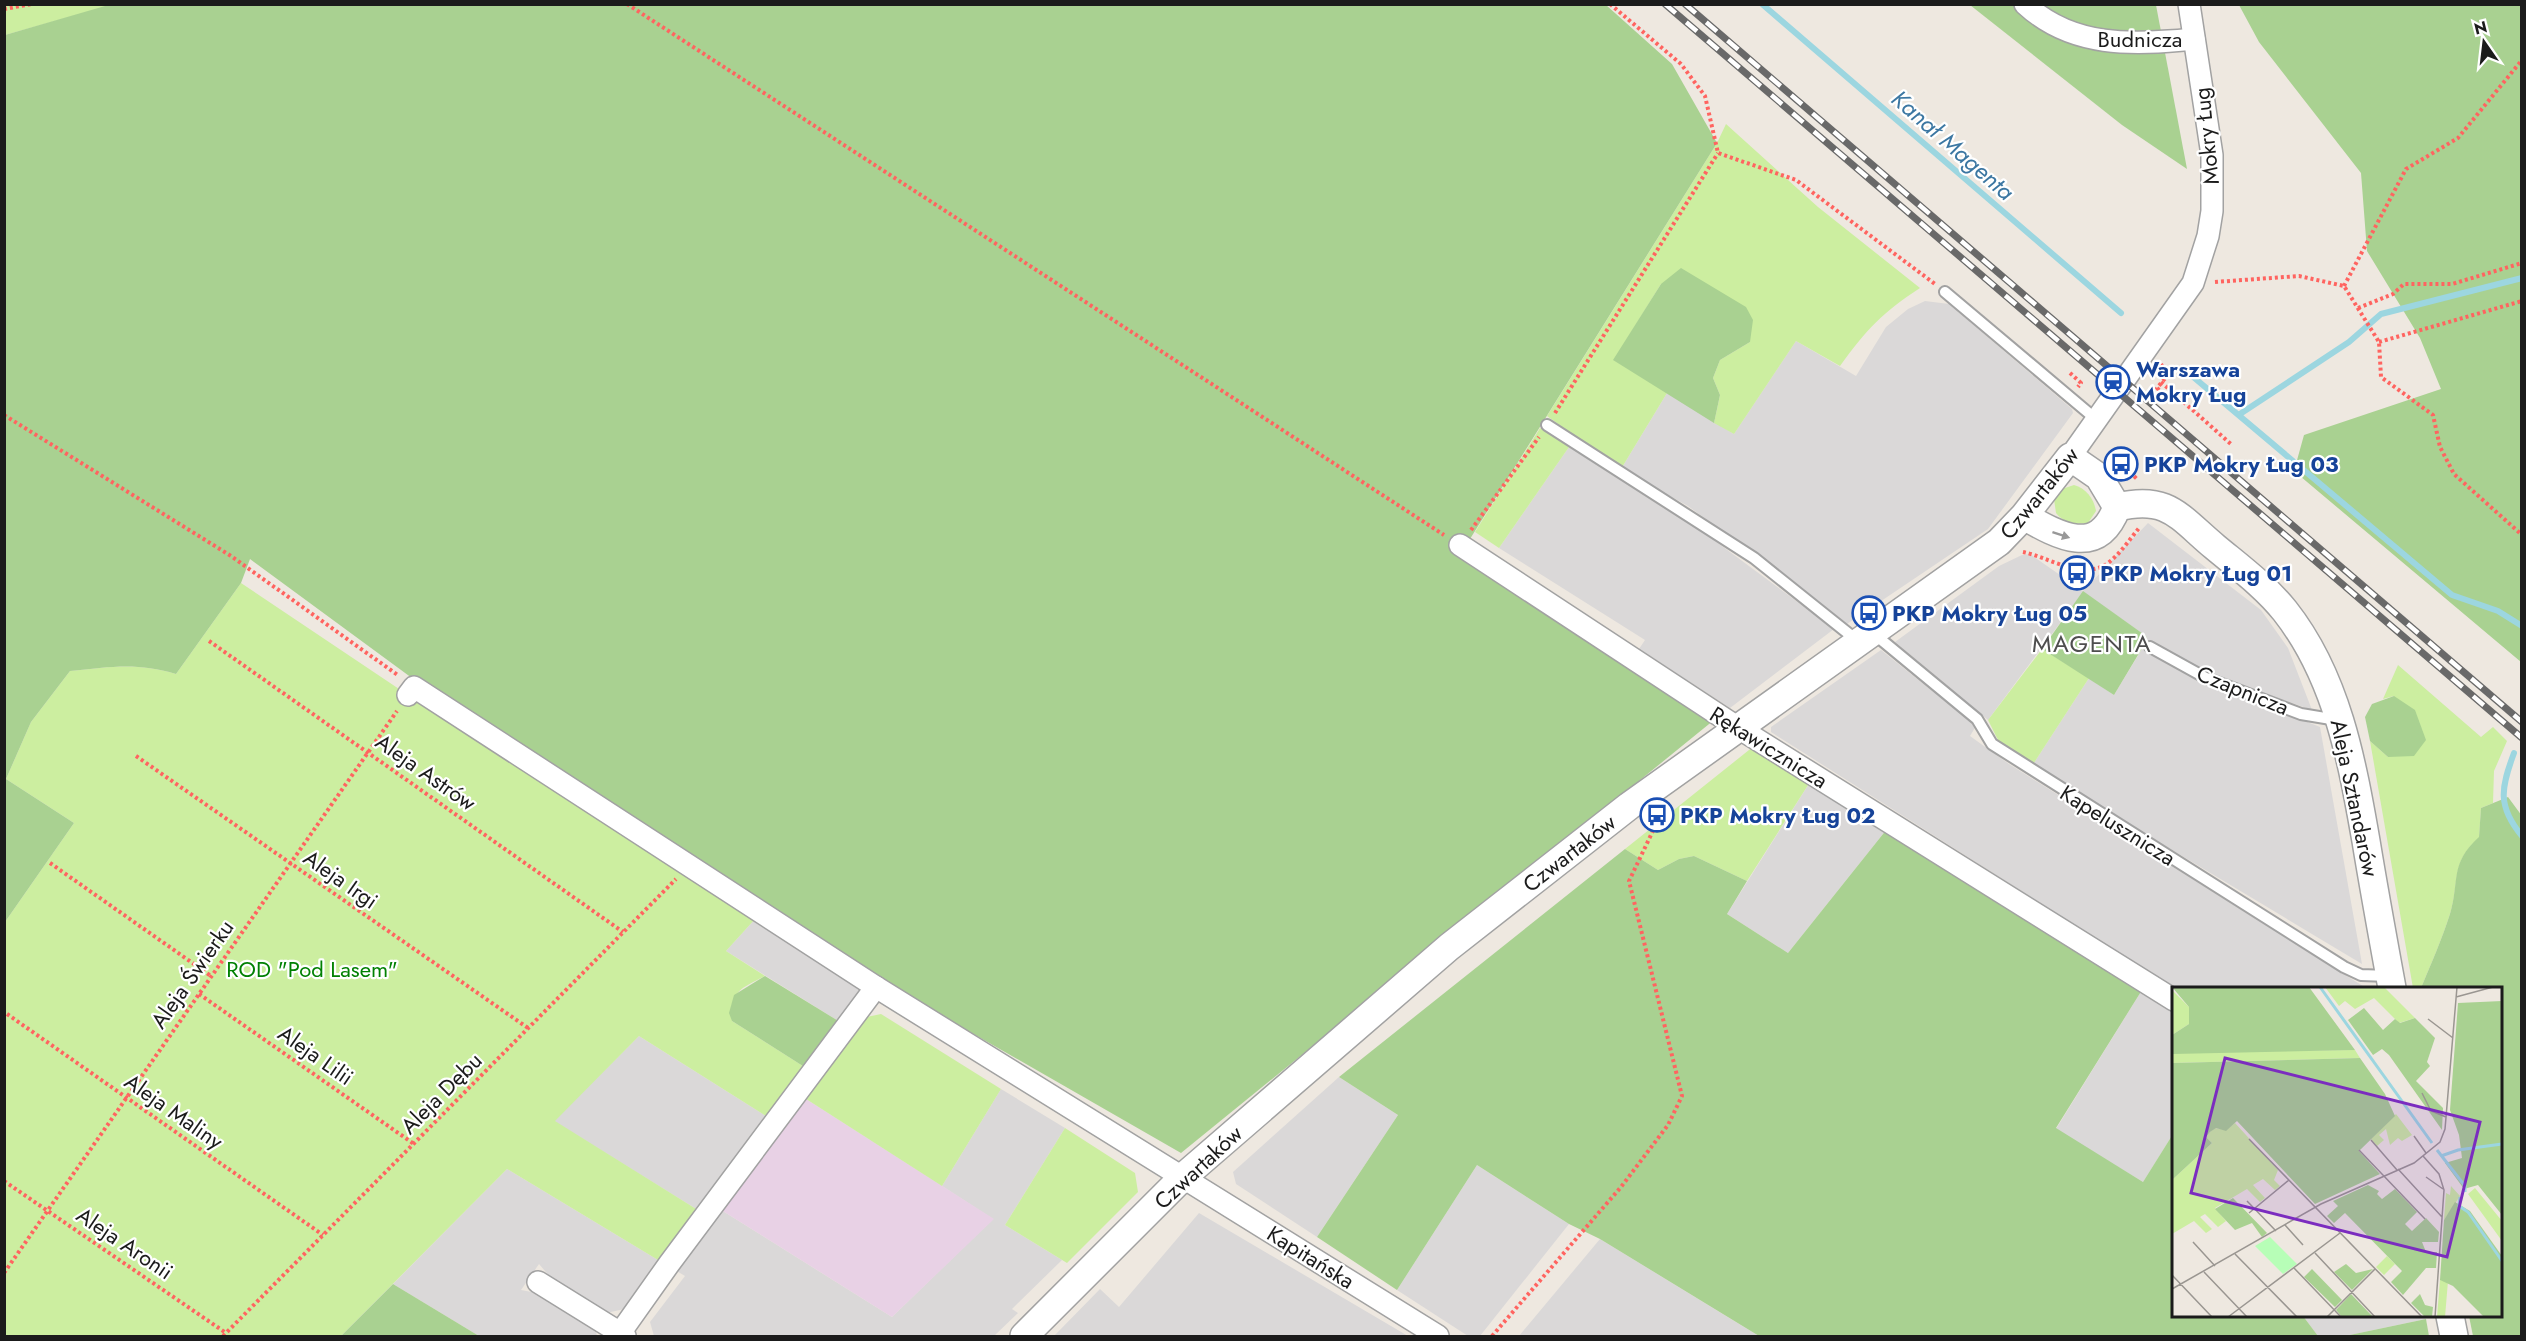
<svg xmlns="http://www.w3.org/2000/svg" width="2526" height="1341" font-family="Jost,sans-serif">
<rect width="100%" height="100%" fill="#eee8e0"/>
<g fill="#dad8d8">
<polygon points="1925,301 1949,304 2072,409 2073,413 1988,529 1847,624 1688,506 1621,469 1667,393 1734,434 1796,341 1856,376 1886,327 1908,309"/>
<polygon points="1569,447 1680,515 1834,629 1730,708 1639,649 1645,640 1499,548"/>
<polygon points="2148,523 2261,610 2288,648 2312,710 2216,677 2147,640 2146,636 2083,592 1988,720 1895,642 1999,566 2022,555 2030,554 2083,591"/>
<polygon points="2142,649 2198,679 2320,727 2362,964 2032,766 2089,678 2114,695"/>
<polygon points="1881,650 1976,726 1970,736 2009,764 2366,988 2174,988 1771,732 1771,727"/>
<polygon points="1810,782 1887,829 1788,953 1727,914"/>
<polygon points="756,918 867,987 840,1022 726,951"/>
<polygon points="2142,990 2173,1009 2173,1134 2143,1182 2056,1129"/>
<polygon points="639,1036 769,1118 701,1212 554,1121"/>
<polygon points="1339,1077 1398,1115 1317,1237 1236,1184 1233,1172"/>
<polygon points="1001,1089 1065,1128 1005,1225 1062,1260 1012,1309 1018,1313 994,1336 654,1336 650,1322 685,1276 675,1270 718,1208 892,1317 993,1219 942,1186"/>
<polygon points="1477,1165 1569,1224 1480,1336 1468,1336 1397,1290"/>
<polygon points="507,1169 663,1263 629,1308 606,1313 551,1278 539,1264 521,1290 542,1294 595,1327 597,1336 479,1336 393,1284"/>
<polygon points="1199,1213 1408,1336 1054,1336 1100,1289 1119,1307"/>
<polygon points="1600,1239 1744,1327 1759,1336 1519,1336"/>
<polygon points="2303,1316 2425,1316 2426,1319 2345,1336 2318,1336"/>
</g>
<polygon fill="#e8d1e5" points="803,1097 994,1219 892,1317 718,1208"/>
<g fill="#cceea0">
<polygon points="5,4 112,4 112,5 5,35"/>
<path d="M 1726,124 L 1818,207 L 1920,288 C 1883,312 1866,330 1840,366 L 1796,341 L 1734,434 L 1714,423 L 1720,395 L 1713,378 L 1720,360 L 1750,342 L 1661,284 L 1614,360 L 1667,393 L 1621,469 L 1547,416 L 1717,143 Z"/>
<polygon points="1540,428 1569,447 1499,548 1475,532"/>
<path d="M 2074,485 C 2086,488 2094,499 2096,511 L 2088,523 C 2075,525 2064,523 2056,513 L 2054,499 L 2062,489 Z"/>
<path d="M 241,583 L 496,754 L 756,918 L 726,951 L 765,976 C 740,989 730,991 732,1021 L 806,1068 L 769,1118 L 639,1036 L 555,1121 L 701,1212 L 663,1263 L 507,1169 L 341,1336 L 5,1336 L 5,922 L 74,823 L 6,779 L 31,722 L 70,671 C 110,667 137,662 176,674 Z"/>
<polygon points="2042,649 2089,678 2032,766 1999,742 1988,720"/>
<path d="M 2398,665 L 2481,737 L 2493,727 L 2507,741 L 2494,771 L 2493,803 L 2481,808 L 2479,838 C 2450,862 2460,882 2450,914 C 2442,939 2431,964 2421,988 L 2413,988 L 2370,741 L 2388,757 L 2394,696 L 2383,699 Z"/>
<polygon points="1754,746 1810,782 1747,881 1694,856 1679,859 1658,870 1625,849"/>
<polygon points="881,1014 1001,1089 942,1186 803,1097 862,1018"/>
<polygon points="1065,1128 1135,1173 1138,1192 1067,1263 1005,1225"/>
</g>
<g fill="#a9d191">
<path d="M 112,4 L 1606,5 L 1672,64 L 1717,143 L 1460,555 L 1714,720 L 1181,1153 L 883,982 L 416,681 L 250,559 L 241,583 L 176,674 C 137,662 110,667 70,671 L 31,722 L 6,779 L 74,823 L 5,922 L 5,35 Z"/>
<polygon points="1970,5 2156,5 2187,169 2122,125"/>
<polygon points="2239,5 2521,5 2521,662 2294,471 2304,435 2441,389 2420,338 2367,251 2361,173 2259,42"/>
<polygon points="1681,268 1746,307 1753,320 1750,342 1720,360 1713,378 1720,395 1714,423 1613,360 1661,284"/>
<polygon points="2083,591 2146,636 2147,640 2114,695 2042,649"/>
<polygon points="2394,696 2415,710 2426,740 2414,756 2388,757 2370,741 2365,717 2372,704"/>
<path d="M 2508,797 L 2522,816 L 2521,1336 L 2473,1336 L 2469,1316 L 2500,1316 L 2500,988 L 2421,988 C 2431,964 2442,939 2450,914 C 2460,881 2449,864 2479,837 L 2481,808 Z"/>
<polygon points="1887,829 2142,990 2056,1128 2143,1182 2173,1134 2174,1316 2303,1316 2318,1336 1759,1336 1600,1239 1569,1224 1477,1165 1397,1290 1317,1237 1398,1115 1339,1077 1625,849 1658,870 1679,859 1694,856 1747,881 1727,914 1788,953"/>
<polygon points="765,976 840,1022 806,1068 732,1021 729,1013 734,995"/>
<polygon points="393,1284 479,1336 341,1336"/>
<polygon points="2426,1319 2429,1336 2345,1336"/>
</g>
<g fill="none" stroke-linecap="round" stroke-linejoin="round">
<g stroke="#9cd6e0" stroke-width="6">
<polyline points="1762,4 2121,313"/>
<polyline points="2185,370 2452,595 2498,611 2522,626"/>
<polyline points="2240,414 2349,342 2381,314 2522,278"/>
<path d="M 2514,753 C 2501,788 2497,806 2522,836"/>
</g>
<g stroke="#a2a2a2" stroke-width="14">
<g id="service">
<polyline points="1945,292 2097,420"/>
<polyline points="1547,425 1754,558 1859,642"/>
<polyline points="1873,633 1977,719 1992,744 2344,967 2361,975 2389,976"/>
<polyline points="2150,647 2206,678 2301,714 2337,720"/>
</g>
</g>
<g stroke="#a2a2a2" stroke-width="24">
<g id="minor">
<path d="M 2025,4 C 2072,48 2133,45 2194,39"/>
<polyline points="2070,457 2193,283 2208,236 2212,211 2212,155 2189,4"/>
<polyline points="1460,545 1737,727 2174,1000"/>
<polyline points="408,695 414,687 876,987 1438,1336"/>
<polyline points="538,1282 625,1336"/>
<polyline points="618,1336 669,1264 876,987"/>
</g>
</g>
<g stroke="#a2a2a2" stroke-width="30">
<g id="tertiary">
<path d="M 2117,507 C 2168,495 2178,516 2215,547 C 2239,567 2265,586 2285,611 C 2337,677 2352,761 2366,841 C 2374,890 2383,939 2392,988"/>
<polyline points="2450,1316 2454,1336"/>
<path d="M 1024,1336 L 1183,1177 L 1449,947 L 1629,806 L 1999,542 L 2024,516 L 2070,457 L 2099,477 L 2117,507 C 2098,558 2059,536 2024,516"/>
</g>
</g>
<g stroke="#ff6460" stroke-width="4" stroke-dasharray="3 3" stroke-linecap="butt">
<polyline points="627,4 1444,535"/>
<polyline points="1610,4 1681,64 1705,96 1718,153 1796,180 1935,284"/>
<polyline points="4,9 32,4"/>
<polyline points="2215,282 2299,276 2344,286 2379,342 2381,377 2433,415 2440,447 2454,474 2522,535"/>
<polyline points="2344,286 2406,169 2458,138 2522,60"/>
<polyline points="2358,308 2393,294 2404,284 2452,284 2522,263"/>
<polyline points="2379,342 2522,301"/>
<polyline points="2161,364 2168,375 2157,388 2172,401"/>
<polyline points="2070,373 2081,383 2078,387"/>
<polyline points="2161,382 2232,445"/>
<polyline points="1555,413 1718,153"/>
<polyline points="4,415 231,556 399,676"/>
<polyline points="2121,464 2137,479"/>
<polyline points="1471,530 1539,437"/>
<path d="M 2023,552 C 2048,557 2084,581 2108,563 C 2120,554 2130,539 2139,528"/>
<polyline points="209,641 623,932"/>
<polyline points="136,756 528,1028"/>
<polyline points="50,863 211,976"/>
<polyline points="199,994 414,1144"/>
<polyline points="7,1014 323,1235"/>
<polyline points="4,1181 226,1333"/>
<polyline points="4,1273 397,711"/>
<polyline points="223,1336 676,879"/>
<polyline points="1492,1336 1621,1187 1668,1125 1682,1096 1629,881 1661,814"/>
</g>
<use href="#service" stroke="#fff" stroke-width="10"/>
<use href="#minor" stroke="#fff" stroke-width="21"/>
<use href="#tertiary" stroke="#fff" stroke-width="27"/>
<g stroke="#696969" stroke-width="7">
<g id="rail">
<polyline points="1665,4 2522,738"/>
<polyline points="1685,4 2522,722"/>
</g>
</g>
<use href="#rail" stroke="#fff" stroke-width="4.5" stroke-dasharray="14" stroke-linecap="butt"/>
</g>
<defs><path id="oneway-solid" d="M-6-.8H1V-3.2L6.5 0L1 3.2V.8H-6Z" transform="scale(1.5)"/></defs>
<use fill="#989898" href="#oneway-solid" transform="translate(2061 535) rotate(18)"/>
<defs>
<g id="station-ring" transform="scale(1.725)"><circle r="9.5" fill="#fff" stroke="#1a4fb4" stroke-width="1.5"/><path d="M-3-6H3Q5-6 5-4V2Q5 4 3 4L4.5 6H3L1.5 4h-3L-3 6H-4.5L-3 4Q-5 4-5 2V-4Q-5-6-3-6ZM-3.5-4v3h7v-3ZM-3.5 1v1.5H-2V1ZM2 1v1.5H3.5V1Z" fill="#1a4fb4"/></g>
<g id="bus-ring" transform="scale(1.725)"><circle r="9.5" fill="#fff" stroke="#1a4fb4" stroke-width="1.5"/><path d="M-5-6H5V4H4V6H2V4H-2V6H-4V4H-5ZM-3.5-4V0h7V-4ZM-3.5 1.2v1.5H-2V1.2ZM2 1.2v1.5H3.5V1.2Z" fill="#1a4fb4"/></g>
</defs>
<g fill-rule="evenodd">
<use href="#station-ring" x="2113" y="382"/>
<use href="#bus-ring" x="2121" y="464"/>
<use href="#bus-ring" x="2077" y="573"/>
<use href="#bus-ring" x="1869" y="613"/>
<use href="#bus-ring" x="1657" y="815"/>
</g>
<g text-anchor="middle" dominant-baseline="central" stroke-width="4.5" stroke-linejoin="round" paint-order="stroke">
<g font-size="22" fill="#1b1b1b" stroke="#fff">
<text x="2140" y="39">Budnicza</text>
<text transform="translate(2206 136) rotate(-96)">Mokry Ług</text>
<text transform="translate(2039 493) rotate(-51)">Czwartaków</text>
<text transform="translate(2243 690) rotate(22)">Czapnicza</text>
<text transform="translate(1769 747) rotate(32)">Rękawicznicza</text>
<text transform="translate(426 772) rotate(35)">Aleja Astrów</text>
<text transform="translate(2355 798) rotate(78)">Aleja Sztandarów</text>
<text transform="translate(2118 825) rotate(32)">Kapelusznicza</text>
<text transform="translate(1569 853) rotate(-38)">Czwartaków</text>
<text transform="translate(341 879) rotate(35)">Aleja Irgi</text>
<text transform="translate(192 974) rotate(-55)">Aleja Świerku</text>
<text transform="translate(316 1055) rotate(35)">Aleja Lilii</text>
<text transform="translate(441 1093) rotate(-45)">Aleja Dębu</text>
<text transform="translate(174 1111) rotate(35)">Aleja Maliny</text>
<text transform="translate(1198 1167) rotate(-43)">Czwartaków</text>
<text transform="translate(125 1243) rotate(34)">Aleja Aronii</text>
<text transform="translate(1311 1257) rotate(32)">Kapitańska</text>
</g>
<g font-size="22" font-weight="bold" fill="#164399" stroke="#fff" text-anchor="start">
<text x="2136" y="369">Warszawa<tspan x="2136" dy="25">Mokry Ług</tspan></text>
<text x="2144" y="464">PKP Mokry Ług 03</text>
<text x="2100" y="573">PKP Mokry Ług 01</text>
<text x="1892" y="613">PKP Mokry Ług 05</text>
<text x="1680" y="815">PKP Mokry Ług 02</text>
</g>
<g font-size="22" fill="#028103" stroke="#fff">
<text x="312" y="969">ROD "Pod Lasem"</text>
</g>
<g font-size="24" font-style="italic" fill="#3c77a2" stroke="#fff">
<text transform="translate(1953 145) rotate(41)">Kanał Magenta</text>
</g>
<g font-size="24" letter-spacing="1.5" fill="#4e4e4e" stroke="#fff">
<text x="2092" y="643">MAGENTA</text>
</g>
</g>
<g transform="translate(2172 987)">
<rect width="330" height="330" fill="#eee8e0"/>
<path d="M 153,0 L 212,0 L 243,31 L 227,36 L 202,11 L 183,22 L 173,14 L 167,19 ZM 0,3 L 17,20 L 17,37 L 0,48 ZM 183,63 L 188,71 L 0,76 L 0,65 ZM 224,127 L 240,148 L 230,154 L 226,151 L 218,158 L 214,142 L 207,148 L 212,153 L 205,159 L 199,152 ZM 63,136 L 106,183 L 102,193 L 108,199 L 103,203 L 91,192 L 81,198 L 93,211 L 88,215 L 75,202 L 43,221 L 54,234 L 46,240 L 33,227 L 28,230 L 40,242 L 34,246 L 22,234 L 0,247 L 0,193 L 40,156 L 34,150 L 38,145 L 43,141 L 54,143 ZM 279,199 L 288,209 L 272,233 L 274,206 L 278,208 ZM 303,201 L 330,234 L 330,254 L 296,207 ZM 215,269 L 223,277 L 212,288 L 204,280 ZM 268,293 L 276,294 L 273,330 L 265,330 Z" fill="#cceea0"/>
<path d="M 0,0 L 137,0 L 183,63 L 1,67 L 0,48 L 17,37 L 17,20 ZM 330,14 L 330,228 L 306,198 L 292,202 L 273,176 L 290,171 L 287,148 L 278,123 L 286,16 ZM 192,21 L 211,43 L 223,32 L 228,36 L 243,31 L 263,51 L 255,75 L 258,79 L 244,94 L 271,121 L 270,143 L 217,68 L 210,62 L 201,68 L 176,33 ZM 188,71 L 213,107 L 223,129 L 187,164 L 208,187 L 143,217 L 65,134 L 54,144 L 44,141 L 38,145 L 34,150 L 40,156 L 0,193 L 0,76 ZM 196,198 L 207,204 L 205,207 L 210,212 L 223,202 L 245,225 L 233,237 L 240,244 L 254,231 L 267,245 L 266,255 L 250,255 L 254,265 L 265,265 L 264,281 L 254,281 L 231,308 L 219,295 L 230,284 L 173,226 L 162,236 L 155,229 L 166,219 L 161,214 ZM 61,211 L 95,246 L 90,250 L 80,236 L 63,243 L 43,222 ZM 283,215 L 298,224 L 330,269 L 330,330 L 311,329 L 281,299 L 268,293 L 272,233 ZM 174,277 L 184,286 L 201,282 L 180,303 L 162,285 ZM 140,282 L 170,313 L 163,320 L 132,290 ZM 179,307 L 201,330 L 170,330 L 164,323 ZM 248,307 L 253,318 L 261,320 L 260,330 L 253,330 L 239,316 Z" fill="#a9d191"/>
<path d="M 98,250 L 125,277 L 111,287 L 83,259 Z" fill="#b7feb7"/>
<path fill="none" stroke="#9cd6e0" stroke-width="3" d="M 148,0 L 260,156M 265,163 L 293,199 L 293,205M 269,169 L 286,163 L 330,157M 288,210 L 287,219 L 296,225 L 330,274"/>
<path fill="none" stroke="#9a9691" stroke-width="1.5" d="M 284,10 L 321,0M 256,32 L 281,51M 250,106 L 259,124 L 274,130M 242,149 L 254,166M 77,152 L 250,330M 199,153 L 225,183M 187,163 L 253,232M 251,169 L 267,187 L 272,203 L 263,330M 226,182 L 270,230M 254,190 L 271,202M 75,214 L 104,244M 77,226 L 117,193M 113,238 L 131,258M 21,255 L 43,279M 143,266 L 203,330M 63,267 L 125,330M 122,281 L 169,330M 32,285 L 75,330M 0,288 L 40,330M 0,302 L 149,217 L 242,176 L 268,155 L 273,142 L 285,0M 56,330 L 168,246M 155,330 L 203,282"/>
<path fill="#7b2cbf" fill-opacity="0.15" stroke="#7b2cbf" stroke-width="3" d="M 53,71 L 308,135 L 275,270 L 19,206 Z"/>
<rect width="330" height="330" fill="none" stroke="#1b1b1b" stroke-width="3"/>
</g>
<rect width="2526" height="1341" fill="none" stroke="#1b1b1b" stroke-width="12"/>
<g transform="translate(2484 42) rotate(346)" stroke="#ffffff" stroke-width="4.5" paint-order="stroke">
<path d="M0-4.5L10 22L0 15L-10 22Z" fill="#1b1b1b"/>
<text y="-9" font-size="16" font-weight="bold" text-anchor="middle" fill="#1b1b1b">N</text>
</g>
</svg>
